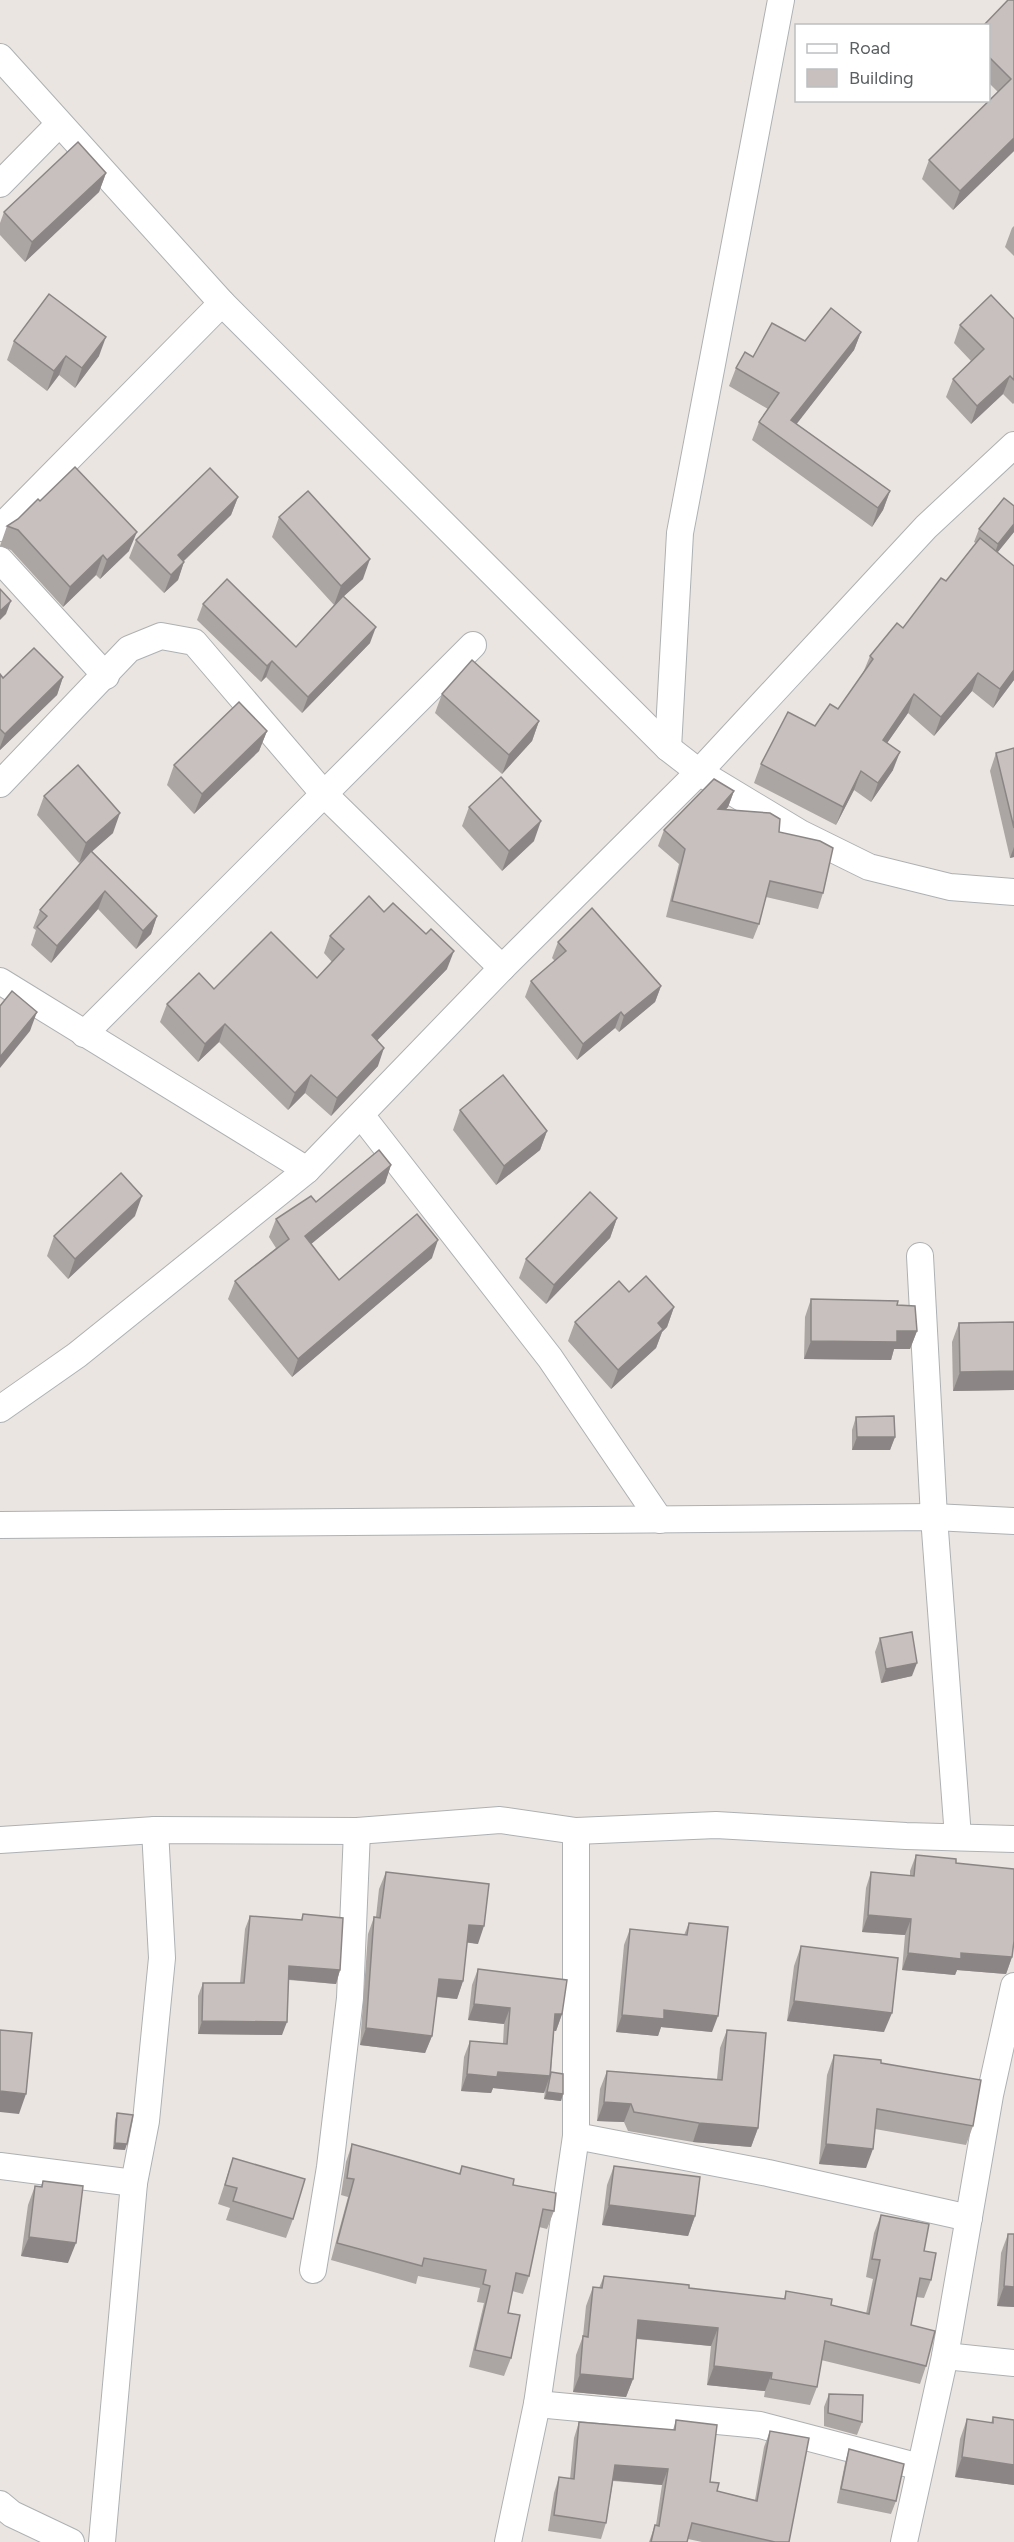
<svg xmlns="http://www.w3.org/2000/svg" width="1014" height="2542" font-family="Figtree,sans-serif">
<rect width="100%" height="100%" fill="#ebe5e1"/>
<g fill="none" stroke-linecap="round" stroke-linejoin="round">
<g stroke="#adb1b3" stroke-width="28">
<g id="minor">
<polyline points="0,57 222,303 668,748 699,772 800,833 869,867 950,887 1014,892"/>
<polyline points="0,184 58,125"/>
<polyline points="0,528 222,303"/>
<polyline points="0,560 106,676"/>
<polyline points="668,748 680,533 781,0"/>
<polyline points="0,784 129,649 161,636 194,642 324,794 502,968"/>
<polyline points="0,981 307,1170"/>
<polyline points="84,1034 473,645"/>
<polyline points="361,1115 550,1358 660,1520"/>
<polyline points="920,1256 934,1517 958,1837"/>
<polyline points="0,1409 77,1355 307,1170 502,968 699,772 926,527 1014,445"/>
<polyline points="0,1525 934,1517 1014,1521"/>
<polyline points="0,1840 155,1830 357,1831 500,1820 576,1831 716,1825 906,1836 1014,1839"/>
<polyline points="576,2136 768,2173 969,2218"/>
<polyline points="0,2166 134,2183 146,2121 162,1958 155,1830"/>
<polyline points="313,2270 330,2167 350,1998 357,1831"/>
<polyline points="945,2356 1014,2363"/>
<polyline points="537,2404 760,2425 920,2467"/>
<polyline points="0,2504 12,2514 71,2542"/>
<polyline points="102,2542 134,2183"/>
<polyline points="508,2542 537,2404 576,2136 576,1831"/>
<polyline points="904,2542 945,2356 990,2095 1014,1986"/>
</g>
</g>
<use href="#minor" stroke="#fff" stroke-width="26"/>
</g>
<g fill="#aba5a3">
<polygon points="1014,0 1014,151 953,210 922,179 929,160 998,92 988,82 988,26"/>
<polygon points="106,173 99,192 25,262 0,235 0,223 4,212"/>
<polygon points="1014,226 1014,256 1005,247 1012,228"/>
<polygon points="1014,319 1014,403 1013,404 1003,394 971,424 946,397 953,379 971,361 954,343 960,325"/>
<polygon points="861,332 854,350 796,424 890,491 883,510 872,527 752,440 759,422 768,409 729,386 736,368 753,357 805,341"/>
<polygon points="14,341 99,356 75,388 59,375 47,391 7,360"/>
<polygon points="238,497 231,515 184,561 178,580 164,593 129,558 136,540"/>
<polygon points="40,501 129,551 100,579 96,575 63,607 11,550 0,546 7,526 18,519"/>
<polygon points="279,517 363,579 343,597 370,643 302,713 266,677 261,682 197,620 203,604 296,647 334,605 272,537"/>
<polygon points="979,529 1014,532 997,553 1014,680 993,708 972,691 934,736 908,713 887,743 893,770 871,802 854,790 836,825 754,783 761,764 838,709 863,673 870,656 903,628 946,581 976,543 974,542"/>
<polygon points="0,674 3,678 63,677 57,695 0,750"/>
<polygon points="442,694 539,721 532,741 502,774 435,713"/>
<polygon points="267,731 259,751 194,814 167,785 174,765"/>
<polygon points="1014,748 1014,857 1010,858 990,771 996,753"/>
<polygon points="734,791 728,807 726,809 779,832 823,893 818,909 766,897 759,924 753,939 666,917 679,864 658,846 664,830"/>
<polygon points="44,796 113,833 92,851 157,916 151,934 136,949 98,909 51,963 31,945 36,930 33,928 40,910 88,854 79,863 37,815"/>
<polygon points="469,807 534,841 502,871 462,826"/>
<polygon points="384,912 447,969 377,1040 378,1066 331,1116 305,1093 288,1110 219,1042 198,1062 160,1022 167,1004 214,989 317,978 332,962 324,953 330,936"/>
<polygon points="558,942 661,986 655,1002 619,1032 615,1028 577,1060 525,997 531,981 555,961 552,958"/>
<polygon points="460,1110 547,1131 540,1150 496,1185 453,1130"/>
<polygon points="391,1165 385,1183 311,1244 339,1280 432,1258 292,1377 228,1299 235,1281 276,1248 269,1237 276,1219 316,1202"/>
<polygon points="135,1216 68,1279 47,1256 54,1236"/>
<polygon points="617,1218 610,1238 546,1304 519,1278 526,1259"/>
<polygon points="629,1292 674,1307 667,1327 662,1332 656,1348 611,1389 568,1341 575,1322"/>
<polygon points="811,1299 897,1305 917,1331 910,1349 894,1349 891,1360 804,1359 805,1317"/>
<polygon points="1014,1322 1014,1390 953,1391 952,1342 959,1323"/>
<polygon points="856,1417 895,1437 890,1450 852,1450 852,1430"/>
<polygon points="880,1638 912,1676 881,1683 875,1652"/>
<polygon points="916,1855 956,1863 1012,1957 1006,1974 957,1970 955,1975 902,1970 905,1935 862,1932 866,1888 871,1872 910,1876 910,1871"/>
<polygon points="386,1872 478,1944 467,1942 463,1981 457,1999 436,1997 432,2036 425,2053 360,2045 368,1934 374,1917 376,1917 379,1889"/>
<polygon points="303,1914 340,1970 336,1984 289,1980 282,2035 198,2034 198,1996 203,1983 240,1983 245,1929 250,1916 301,1920"/>
<polygon points="689,1923 712,2032 661,2027 658,2036 616,2032 624,1945 630,1929 684,1935"/>
<polygon points="801,1946 884,2032 787,2021 794,1966"/>
<polygon points="478,1969 562,2014 556,2031 554,2031 551,2072 563,2094 561,2101 544,2099 545,2090 544,2093 493,2088 491,2093 461,2091 464,2057 470,2041 503,2044 504,2024 468,2020 472,1985"/>
<polygon points="727,2030 758,2128 751,2147 693,2142 628,2131 624,2122 597,2121 600,2089 607,2071 717,2079 720,2048"/>
<polygon points="834,2055 881,2063 973,2126 966,2145 875,2129 866,2168 819,2164 827,2075"/>
<polygon points="117,2113 125,2150 113,2149 115,2120"/>
<polygon points="352,2144 459,2174 462,2166 513,2185 554,2211 547,2229 539,2227 529,2276 523,2294 512,2291 508,2313 511,2358 504,2376 469,2367 484,2303 477,2302 480,2288 418,2276 416,2284 331,2260 348,2197 341,2195 346,2162"/>
<polygon points="233,2158 293,2219 286,2238 226,2220 230,2208 218,2204"/>
<polygon points="614,2166 695,2216 688,2236 602,2225 607,2185"/>
<polygon points="43,2181 68,2263 21,2256 28,2205 35,2186 41,2186"/>
<polygon points="881,2215 924,2251 931,2280 924,2298 916,2297 911,2325 926,2366 920,2384 821,2360 817,2387 810,2405 764,2397 765,2391 707,2385 711,2346 636,2339 633,2379 626,2397 573,2392 576,2355 583,2336 586,2306 593,2287 599,2288 604,2276 689,2288 784,2299 786,2291 831,2305 866,2314 873,2279 866,2277 874,2233"/>
<polygon points="1008,2234 1014,2307 997,2306 1001,2253"/>
<polygon points="829,2394 862,2422 857,2435 824,2426 824,2407"/>
<polygon points="993,2417 1014,2420 1014,2485 955,2477 960,2439 967,2419 991,2423"/>
<polygon points="676,2420 710,2482 717,2491 755,2500 764,2447 770,2431 789,2542 702,2542 688,2539 687,2542 649,2542 655,2525 656,2525 662,2485 613,2481 606,2523 601,2539 548,2531 554,2493 559,2477 570,2479 574,2438 579,2422 673,2430"/>
<polygon points="849,2449 896,2501 891,2514 837,2503 845,2463"/>
</g>
<g fill="#8b8685">
<polygon points="1014,138 1014,151 953,210 960,191"/>
<polygon points="106,173 99,192 25,262 32,242"/>
<polygon points="861,332 854,350 785,439 791,420"/>
<polygon points="106,337 99,356 75,388 82,368"/>
<polygon points="66,356 59,375 47,391 54,371"/>
<polygon points="1010,376 1003,394 971,424 977,406"/>
<polygon points="890,491 883,510 872,527 878,508"/>
<polygon points="238,497 231,515 171,573 178,555"/>
<polygon points="1014,524 1014,532 993,558 998,544"/>
<polygon points="137,532 129,551 100,579 107,560"/>
<polygon points="103,555 96,575 63,607 70,587"/>
<polygon points="370,559 363,579 334,605 341,586"/>
<polygon points="184,562 178,580 164,593 171,575"/>
<polygon points="11,601 6,614 0,620 0,611"/>
<polygon points="376,627 370,643 302,713 308,697"/>
<polygon points="272,661 266,677 261,682 267,666"/>
<polygon points="1014,670 1014,680 993,708 1000,689"/>
<polygon points="978,673 972,691 934,736 941,717"/>
<polygon points="63,677 57,695 0,750 0,747 5,734"/>
<polygon points="914,694 908,713 876,759 883,740"/>
<polygon points="539,721 532,741 502,774 509,755"/>
<polygon points="267,731 259,751 194,814 202,794"/>
<polygon points="900,752 893,770 871,802 878,783"/>
<polygon points="861,771 854,790 836,825 843,807"/>
<polygon points="734,791 728,807 712,825 718,809"/>
<polygon points="120,813 113,833 79,863 86,843"/>
<polygon points="541,821 534,841 502,871 509,851"/>
<polygon points="1014,847 1014,857 1010,858"/>
<polygon points="105,891 98,909 51,963 57,946"/>
<polygon points="157,916 151,934 136,949 143,931"/>
<polygon points="454,951 447,969 366,1052 372,1035"/>
<polygon points="661,986 655,1002 619,1032 624,1016"/>
<polygon points="37,1012 30,1031 0,1068 0,1057"/>
<polygon points="621,1012 615,1028 577,1060 583,1044"/>
<polygon points="225,1024 219,1042 198,1062 205,1044"/>
<polygon points="384,1048 378,1066 331,1116 337,1098"/>
<polygon points="311,1075 305,1093 288,1110 295,1093"/>
<polygon points="547,1131 540,1150 496,1185 504,1166"/>
<polygon points="391,1165 385,1183 299,1254 305,1236"/>
<polygon points="142,1196 135,1216 68,1279 75,1259"/>
<polygon points="617,1218 610,1238 546,1304 554,1285"/>
<polygon points="438,1240 432,1258 292,1377 298,1359"/>
<polygon points="674,1307 667,1327 662,1332 656,1348 611,1389 618,1370 658,1323"/>
<polygon points="897,1331 917,1331 910,1349 894,1349 891,1360 804,1359 811,1341"/>
<polygon points="1014,1371 1014,1390 953,1391 960,1372"/>
<polygon points="857,1437 895,1437 890,1450 852,1450"/>
<polygon points="917,1663 912,1676 881,1683 886,1669"/>
<polygon points="868,1915 911,1919 905,1935 862,1932"/>
<polygon points="469,1925 484,1926 478,1944 463,1942"/>
<polygon points="908,1953 961,1953 1012,1957 1006,1974 957,1970 955,1975 902,1970"/>
<polygon points="289,1966 340,1970 336,1984 284,1979"/>
<polygon points="439,1979 463,1981 457,1999 432,1996"/>
<polygon points="794,2001 892,2013 884,2032 787,2021"/>
<polygon points="474,2004 510,2008 504,2024 468,2020"/>
<polygon points="664,2010 718,2016 712,2032 661,2027 658,2036 616,2032 622,2015"/>
<polygon points="555,2014 562,2014 556,2031 549,2030"/>
<polygon points="202,2021 287,2022 282,2035 198,2034"/>
<polygon points="366,2028 432,2036 425,2053 360,2045"/>
<polygon points="498,2072 550,2076 544,2093 493,2088 491,2093 461,2091 467,2074"/>
<polygon points="0,2091 26,2094 19,2114 0,2112"/>
<polygon points="547,2092 563,2094 561,2101 544,2099"/>
<polygon points="604,2102 631,2104 624,2122 597,2121"/>
<polygon points="699,2123 758,2128 751,2147 693,2142"/>
<polygon points="115,2143 127,2144 125,2150 113,2149"/>
<polygon points="826,2144 873,2149 866,2168 819,2164"/>
<polygon points="609,2205 695,2216 688,2236 602,2225"/>
<polygon points="29,2237 76,2243 68,2263 21,2256"/>
<polygon points="1004,2286 1014,2287 1014,2307 997,2306"/>
<polygon points="638,2320 718,2328 711,2346 631,2338"/>
<polygon points="714,2366 772,2373 765,2391 707,2385"/>
<polygon points="580,2374 633,2379 626,2397 573,2392"/>
<polygon points="962,2457 1014,2465 1014,2485 955,2477"/>
<polygon points="615,2465 668,2469 662,2485 610,2480"/>
</g>
<g fill="#c7c0be" stroke="#8b8685" stroke-width="1.5">
<polygon points="1008,0 1014,0 1014,138 960,191 929,160 1011,79 988,56 988,26 983,26"/>
<polygon points="78,142 106,173 32,242 4,212"/>
<polygon points="49,294 106,337 82,368 66,356 54,371 14,341"/>
<polygon points="991,295 1014,319 1014,380 1010,376 977,406 953,379 984,349 960,325"/>
<polygon points="831,308 861,332 791,420 890,491 878,508 759,422 779,393 736,368 745,352 753,357 772,323 805,341"/>
<polygon points="75,467 137,532 107,560 103,555 70,587 18,530 7,526 18,519 38,499 40,501"/>
<polygon points="210,468 238,497 178,555 184,562 171,575 136,540"/>
<polygon points="308,491 370,559 341,586 279,517"/>
<polygon points="1004,498 1014,506 1014,524 998,544 979,529"/>
<polygon points="980,538 1014,566 1014,670 1000,689 978,673 941,717 914,694 883,740 900,752 878,783 861,771 843,807 761,764 788,712 815,726 830,704 838,709 873,659 870,656 897,623 903,628 941,578 946,581"/>
<polygon points="227,579 296,647 343,596 376,627 308,697 272,661 267,666 203,604"/>
<polygon points="0,589 11,601 0,611"/>
<polygon points="34,648 63,677 5,734 0,729 0,674 3,678"/>
<polygon points="472,660 539,721 509,755 442,694"/>
<polygon points="239,702 267,731 202,794 174,765"/>
<polygon points="1014,748 1014,828 996,753"/>
<polygon points="78,765 120,813 86,843 44,796"/>
<polygon points="501,777 541,821 509,851 469,807"/>
<polygon points="714,779 734,791 718,809 770,813 780,819 779,832 820,841 833,848 823,893 770,881 759,924 672,901 685,849 664,830"/>
<polygon points="91,851 157,916 143,931 105,891 57,946 37,927 47,916 40,910"/>
<polygon points="369,896 384,912 393,903 426,934 431,929 454,951 372,1035 384,1048 337,1098 311,1075 295,1093 225,1024 205,1044 167,1004 199,973 214,989 271,932 317,978 344,949 330,936"/>
<polygon points="592,908 661,986 624,1016 621,1012 583,1044 531,981 566,951 558,942"/>
<polygon points="12,991 37,1012 0,1057 0,1006"/>
<polygon points="503,1075 547,1131 504,1166 460,1110"/>
<polygon points="379,1150 391,1165 305,1236 339,1280 417,1214 438,1240 298,1359 235,1281 289,1239 276,1219 311,1196 316,1202"/>
<polygon points="121,1173 142,1196 75,1259 54,1236"/>
<polygon points="590,1192 617,1218 554,1285 526,1259"/>
<polygon points="646,1276 674,1307 658,1323 663,1329 618,1370 575,1322 619,1281 629,1292"/>
<polygon points="811,1299 898,1301 897,1305 915,1306 917,1331 897,1331 897,1342 811,1341"/>
<polygon points="1014,1322 1014,1371 960,1372 959,1323"/>
<polygon points="894,1416 895,1437 857,1437 856,1417"/>
<polygon points="912,1632 917,1663 886,1669 880,1638"/>
<polygon points="916,1855 956,1859 956,1863 1014,1869 1014,1941 1012,1957 961,1953 961,1959 908,1953 911,1919 868,1915 871,1872 914,1876"/>
<polygon points="386,1872 489,1884 484,1926 469,1925 463,1981 439,1979 432,2036 366,2028 374,1917 380,1918"/>
<polygon points="303,1914 343,1918 340,1970 289,1966 287,2022 202,2021 203,1983 244,1983 250,1916 302,1920"/>
<polygon points="689,1923 728,1927 718,2016 664,2010 664,2019 622,2015 630,1929 687,1935"/>
<polygon points="801,1946 898,1958 892,2013 794,2001"/>
<polygon points="478,1969 567,1980 562,2014 555,2014 550,2076 498,2072 497,2077 467,2074 470,2041 507,2044 510,2008 474,2004"/>
<polygon points="0,2030 32,2033 26,2094 0,2091"/>
<polygon points="727,2030 766,2033 758,2128 699,2123 634,2112 631,2104 604,2102 607,2071 722,2080"/>
<polygon points="834,2055 881,2060 881,2063 981,2080 973,2126 877,2109 873,2149 826,2144"/>
<polygon points="551,2072 563,2074 563,2094 547,2092"/>
<polygon points="117,2113 133,2115 127,2144 115,2143"/>
<polygon points="352,2144 460,2174 462,2166 514,2179 513,2185 556,2193 554,2211 543,2209 529,2276 516,2273 508,2313 520,2315 511,2358 475,2350 490,2286 483,2284 486,2270 424,2258 422,2266 337,2243 354,2179 347,2178"/>
<polygon points="233,2158 305,2179 293,2219 233,2201 237,2188 225,2185"/>
<polygon points="614,2166 700,2177 695,2216 609,2205"/>
<polygon points="43,2181 83,2186 76,2243 29,2237 35,2186 42,2187"/>
<polygon points="881,2215 929,2224 924,2251 936,2253 931,2280 920,2278 911,2325 935,2331 926,2366 825,2341 817,2387 771,2379 772,2373 714,2366 718,2328 638,2320 633,2379 580,2374 583,2336 588,2337 593,2287 602,2288 604,2276 689,2285 689,2288 785,2299 786,2291 832,2299 831,2305 869,2314 880,2260 872,2259"/>
<polygon points="1008,2234 1014,2234 1014,2287 1004,2286"/>
<polygon points="829,2394 863,2395 862,2422 828,2413"/>
<polygon points="993,2417 1014,2420 1014,2465 962,2457 967,2419 993,2423"/>
<polygon points="676,2420 717,2425 710,2482 719,2483 717,2491 757,2501 770,2431 809,2438 789,2542 775,2542 692,2523 687,2542 651,2542 655,2525 659,2526 668,2469 615,2465 606,2523 554,2515 559,2477 574,2479 579,2422 675,2430"/>
<polygon points="849,2449 904,2464 896,2501 841,2489"/>
</g>
<rect x="795" y="24" width="195" height="78" fill="#ffffff" stroke="#bdbfc0" stroke-width="1.5"/>
<rect x="807" y="44" width="30" height="9" fill="#ffffff" stroke="#bdbfc0" stroke-width="1.5"/>
<text x="849" y="54" font-size="18" fill="#5a5f61">Road</text>
<rect x="807" y="69" width="30" height="18" fill="#c7c0be" stroke="#bdbfc0" stroke-width="1.5"/>
<text x="849" y="84" font-size="18" fill="#5a5f61">Building</text>
</svg>
